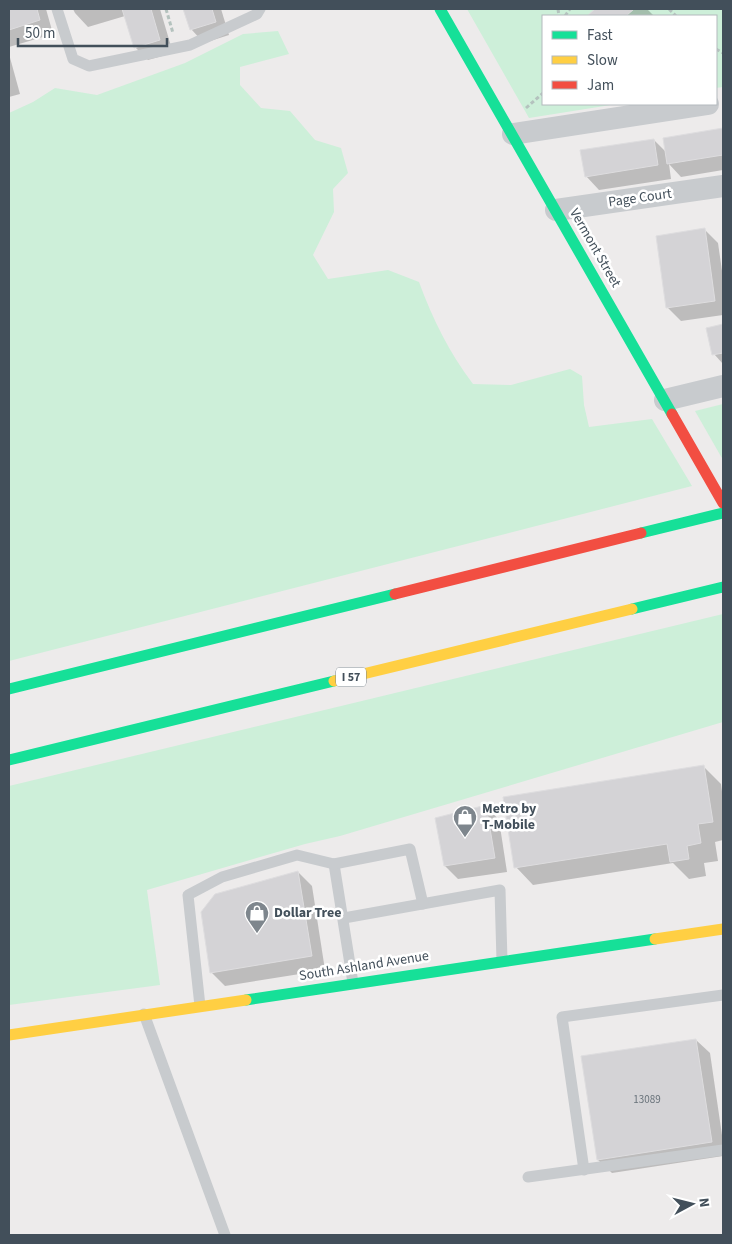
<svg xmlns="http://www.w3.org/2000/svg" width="732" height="1244" font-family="'Source Sans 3',sans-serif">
<rect width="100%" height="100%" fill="#edebeb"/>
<g fill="#cdefd9">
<polygon points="467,9 723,9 723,87 716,88 716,16 543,16 543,104 617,104 529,118"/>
<path d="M 278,31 L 289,54 L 240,67 L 240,85 L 261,108 L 290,111 L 315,140 L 341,148 L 348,173 L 333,189 L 334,212 L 313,255 L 328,279 L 388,270 L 419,282 C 433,320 449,352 473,384 L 511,385 L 570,369 L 582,376 L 584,405 L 589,427 L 652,419 L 692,486 L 9,661 L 9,113 L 33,102 L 55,88 L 97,95 L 185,63 L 243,34 Z"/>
<polygon points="723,404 723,460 695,411"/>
<polygon points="723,614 723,722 340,836 305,844 147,890 160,985 9,1005 9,786"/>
</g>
<g fill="#0003">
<polygon points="9,9 46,9 53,34 9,47"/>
<polygon points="73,9 160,9 173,53 148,60 135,47 125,16 88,27 75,13"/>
<polygon points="185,9 221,9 229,35 204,43 191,29"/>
<polygon points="597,9 647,9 654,16 589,16"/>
<polygon points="9,54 20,94 9,97"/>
<polygon points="723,129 723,170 681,177 669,164 671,179 599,190 586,176 654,140 666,152 664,139"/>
<polygon points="705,230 718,243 723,278 723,315 681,321 667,307"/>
<polygon points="723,326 723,364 714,354 708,329"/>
<polygon points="703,766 721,784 723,799 723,840 715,842 718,861 704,863 706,876 689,879 673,863 533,885 516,867"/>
<polygon points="486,806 499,820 507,872 458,879 445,866"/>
<polygon points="298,872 312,886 325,970 225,986 211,972"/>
<polygon points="696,1040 710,1053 723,1142 723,1156 612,1173 598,1160"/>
</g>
<g fill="#d4d3d6" stroke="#dedddf">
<polygon points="9,9 37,9 40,20 9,30"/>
<polygon points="122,9 151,9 160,40 134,48"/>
<polygon points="183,9 212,9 216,22 190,30"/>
<polygon points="595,9 634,9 626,16 587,16"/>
<polygon points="723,128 723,155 667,164 663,138"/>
<polygon points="654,139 658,165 585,177 580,150"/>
<polygon points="705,228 715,301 666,308 656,236"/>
<polygon points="723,324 723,353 712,355 706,328"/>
<polygon points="704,765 713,822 698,824 701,843 687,846 689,859 670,862 667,844 514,868 503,797"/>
<polygon points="486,805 495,858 444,866 435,818"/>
<polygon points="298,871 312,956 210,973 201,912 215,894"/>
<polygon points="696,1039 712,1142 597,1160 581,1056"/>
</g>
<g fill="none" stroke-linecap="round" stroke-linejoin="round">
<g stroke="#b4c2be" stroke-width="3" stroke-dasharray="4 2.5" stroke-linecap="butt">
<polyline points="166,9 173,33"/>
<polyline points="558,9 559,16"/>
<polyline points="669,9 676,16"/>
<polyline points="565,16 570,9"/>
<polyline points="716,49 723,53"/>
<polyline points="526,108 543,93"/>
</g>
<g stroke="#c8cbce" stroke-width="11">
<polyline points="57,9 73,59 89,66 190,45 257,14 260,9"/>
<polyline points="334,864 353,983"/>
<polyline points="344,918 500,890 502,961"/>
<polyline points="200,1006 188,895 222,877 297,855 334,864 410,849 423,904"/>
<polyline points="144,1014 225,1235"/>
<polyline points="584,1170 562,1017 723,995"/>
<polyline points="528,1177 723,1150"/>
</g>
<g stroke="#c8cbce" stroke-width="22">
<polyline points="513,134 708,104"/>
<polyline points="556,210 723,186"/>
<polyline points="665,400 723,386"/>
</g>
<g stroke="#16e098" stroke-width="11">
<polyline points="440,9 672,414"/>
<polyline points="641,533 723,513"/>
<polyline points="632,609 723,587"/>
<polyline points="9,689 395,594"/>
<polyline points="9,760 334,681"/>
<polyline points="246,1000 655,939"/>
</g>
<g stroke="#ffcf43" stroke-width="11">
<polyline points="334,681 632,609"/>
<polyline points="655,939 723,929"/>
<polyline points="9,1035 246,1000"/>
</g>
<g stroke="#f24e42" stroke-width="11">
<polyline points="672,414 723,503"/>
<polyline points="395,594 641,533"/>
</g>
</g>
<defs>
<g id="shop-pin" transform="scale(1.25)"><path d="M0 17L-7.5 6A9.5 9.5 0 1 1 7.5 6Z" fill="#7e868d" stroke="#fff"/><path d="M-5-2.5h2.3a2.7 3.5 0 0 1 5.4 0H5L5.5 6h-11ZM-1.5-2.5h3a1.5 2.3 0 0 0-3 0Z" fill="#fff"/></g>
</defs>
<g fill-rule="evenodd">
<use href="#shop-pin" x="465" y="817"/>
<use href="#shop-pin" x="257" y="913"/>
</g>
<g text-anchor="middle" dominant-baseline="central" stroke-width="5" stroke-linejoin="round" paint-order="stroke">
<g font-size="11" fill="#68727a">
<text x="647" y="1099">13089</text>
</g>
<rect fill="#fff" stroke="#7b848c" stroke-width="1" x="336" y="667.5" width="30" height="19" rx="4"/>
<g font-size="12" font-weight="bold" fill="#424f5a">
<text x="351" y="677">I 57</text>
</g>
<g font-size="14" fill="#424f5a" stroke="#fff">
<text transform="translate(640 198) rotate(-8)">Page Court</text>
<text transform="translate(595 248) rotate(60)">Vermont Street</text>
<text transform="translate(364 966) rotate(-9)">South Ashland Avenue</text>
</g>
<g font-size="14" font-weight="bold" fill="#424f5a" stroke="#fff" text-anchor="start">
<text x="482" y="809">Metro by<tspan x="482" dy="16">T-Mobile</tspan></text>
<text x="274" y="913">Dollar Tree</text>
</g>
</g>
<rect width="732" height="1244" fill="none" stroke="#424f5a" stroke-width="20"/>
<rect x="542" y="15" width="175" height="90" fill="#ffffff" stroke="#b3b9bd"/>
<rect x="552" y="31" width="25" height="8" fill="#16e098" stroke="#b3b9bd"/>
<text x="587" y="40" font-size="15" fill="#424f5a">Fast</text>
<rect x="552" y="56" width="25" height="8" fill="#ffcf43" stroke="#b3b9bd"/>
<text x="587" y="65" font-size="15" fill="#424f5a">Slow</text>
<rect x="552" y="81" width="25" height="8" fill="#f24e42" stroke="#b3b9bd"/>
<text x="587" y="90" font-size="15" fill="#424f5a">Jam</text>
<g transform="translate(692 1204) rotate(83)" stroke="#ffffff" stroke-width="4" paint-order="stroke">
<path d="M0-4L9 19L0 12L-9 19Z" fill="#424f5a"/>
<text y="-8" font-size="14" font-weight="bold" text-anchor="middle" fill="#424f5a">N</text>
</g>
<path d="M18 38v8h149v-8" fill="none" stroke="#424f5a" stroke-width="2.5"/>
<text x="25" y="38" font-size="15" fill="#424f5a" stroke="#ffffff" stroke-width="4" paint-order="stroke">50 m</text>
</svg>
